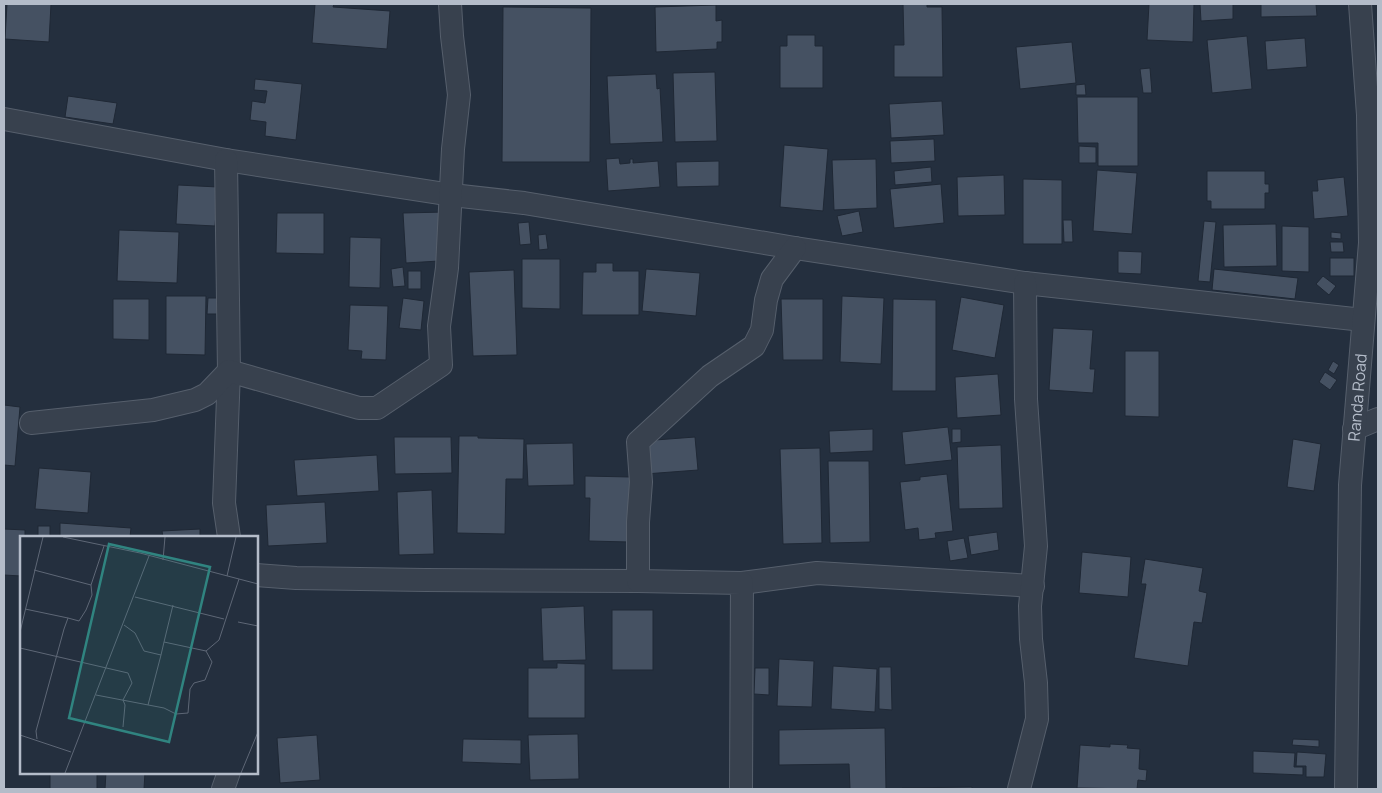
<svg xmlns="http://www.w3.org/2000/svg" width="1382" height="793" font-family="Manrope,sans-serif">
<rect width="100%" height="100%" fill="#242f3e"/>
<g fill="#455162" stroke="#1f2835">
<polygon points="7,4 51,4 49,42 5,39"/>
<polygon points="315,4 334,4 333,7 390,11 387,49 312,43"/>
<polygon points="903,4 927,4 927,7 942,7 943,77 894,77 894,45 904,45"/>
<polygon points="1149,4 1194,4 1193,42 1147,40"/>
<polygon points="1200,4 1233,4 1233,19 1201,21"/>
<polygon points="1261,4 1316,4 1317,16 1261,17"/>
<polygon points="716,5 716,21 722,20 722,42 717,42 717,49 656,52 655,7"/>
<polygon points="503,7 591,8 590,162 502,162"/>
<polygon points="787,35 815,35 815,46 823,46 823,88 780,88 780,46 787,46"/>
<polygon points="1247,36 1252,89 1212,93 1207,40"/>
<polygon points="1305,38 1307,67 1267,70 1265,41"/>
<polygon points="1072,42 1076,83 1020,89 1016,47"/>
<polygon points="1150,68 1152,93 1143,93 1140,69"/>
<polygon points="715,72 717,141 675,142 673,73"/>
<polygon points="656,74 657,89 660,88 663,142 610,144 607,76"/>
<polygon points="255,79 302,84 296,140 265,136 266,122 250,120 252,101 265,103 267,91 254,90"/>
<polygon points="1085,84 1086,95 1076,95 1076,85"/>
<polygon points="68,96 117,103 113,124 65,117"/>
<polygon points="1077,97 1138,97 1138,166 1098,166 1098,143 1078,143"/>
<polygon points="942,101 944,135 891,138 889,104"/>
<polygon points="934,139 935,161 891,163 890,141"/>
<polygon points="784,145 828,149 823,211 780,207"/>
<polygon points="1079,146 1096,147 1096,163 1079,163"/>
<polygon points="619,158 620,164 630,163 630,159 633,159 633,163 658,161 660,187 608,191 606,159"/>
<polygon points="876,159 877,208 834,210 832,160"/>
<polygon points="719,161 719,186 677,187 676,162"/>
<polygon points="931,167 932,182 895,185 894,171"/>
<polygon points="1097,170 1137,173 1132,234 1093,231"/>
<polygon points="1207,171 1265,171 1265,184 1269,184 1269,193 1265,193 1265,209 1211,209 1211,201 1207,201"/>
<polygon points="1004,175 1005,215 958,216 957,177"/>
<polygon points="1344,177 1348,216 1314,219 1312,191 1318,191 1317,180"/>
<polygon points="1023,179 1062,180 1062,244 1023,244"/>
<polygon points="941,184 944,223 894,228 890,189"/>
<polygon points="178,185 218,187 215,226 176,224"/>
<polygon points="859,211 863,232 842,236 837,216"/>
<polygon points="445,212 439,261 406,263 403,213"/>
<polygon points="277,213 324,213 324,254 276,253"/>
<polygon points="1063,220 1072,220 1073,242 1064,242"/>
<polygon points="1204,221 1216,222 1210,282 1198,281"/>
<polygon points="529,222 531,244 520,245 518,223"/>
<polygon points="1276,224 1277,266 1224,267 1223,225"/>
<polygon points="1282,226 1309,227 1309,272 1282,271"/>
<polygon points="119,230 179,232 177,283 117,281"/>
<polygon points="1331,232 1341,233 1341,239 1331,238"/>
<polygon points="546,234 548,249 539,250 538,235"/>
<polygon points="350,237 381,238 380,288 349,287"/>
<polygon points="1330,242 1343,242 1344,252 1331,252"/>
<polygon points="1118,251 1142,252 1141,274 1118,273"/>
<rect x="1330" y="258" width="24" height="18"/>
<polygon points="522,259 560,259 560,309 522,308"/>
<polygon points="596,263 613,263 613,271 639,271 639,315 582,315 583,272 596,272"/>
<polygon points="403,267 405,286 393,287 391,269"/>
<polygon points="646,269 700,273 696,316 642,311"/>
<polygon points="1214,269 1298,278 1295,299 1212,290"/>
<polygon points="514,270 517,355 473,356 469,272"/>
<rect x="408" y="271" width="13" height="18"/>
<polygon points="1323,276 1336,286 1329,295 1316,284"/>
<polygon points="166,296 206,296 205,355 166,354"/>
<polygon points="842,296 884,298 881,364 840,362"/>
<polygon points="961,297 1004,305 995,358 952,350"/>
<polygon points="208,298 218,298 217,314 207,314"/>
<polygon points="403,298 424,301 421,330 399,328"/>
<polygon points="113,299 149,299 149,340 113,339"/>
<polygon points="781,299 823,299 823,360 783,360"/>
<polygon points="893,299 936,300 936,391 892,391"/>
<polygon points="350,305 388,306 386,360 361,359 362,351 348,350"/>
<polygon points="1053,328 1093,330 1090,369 1095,369 1093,393 1049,390"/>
<polygon points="1125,351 1159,351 1159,417 1125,416"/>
<polygon points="1333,361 1339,365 1334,374 1328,370"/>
<polygon points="1325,372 1337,380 1330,390 1319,382"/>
<polygon points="998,374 1001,415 957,418 955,377"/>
<polygon points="4,405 20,407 15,466 4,465"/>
<polygon points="948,427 952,460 905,465 902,432"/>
<polygon points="873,429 873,451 830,453 829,431"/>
<polygon points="952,429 961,429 961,442 952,443"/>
<polygon points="459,436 478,436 478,438 524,439 523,479 506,479 505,534 457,533"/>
<polygon points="394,437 451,437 452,473 395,474"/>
<polygon points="695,437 698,470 645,474 642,441"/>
<polygon points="1293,439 1321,444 1314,491 1287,487"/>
<polygon points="573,443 574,485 528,486 526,444"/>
<polygon points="1001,445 1003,508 959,509 957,447"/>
<polygon points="820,448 822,543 783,544 780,449"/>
<polygon points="377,455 379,491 297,496 294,460"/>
<polygon points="828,461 869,461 870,542 830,543"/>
<polygon points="39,468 91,472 88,513 35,509"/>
<polygon points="947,474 953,531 935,533 936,538 919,540 918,528 905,530 900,482 920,480 920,477"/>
<polygon points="585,476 630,477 629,542 589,541 590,498 585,498"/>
<polygon points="432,490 434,554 399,555 397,492"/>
<polygon points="325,502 327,543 268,546 266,505"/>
<polygon points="60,523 131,528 130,537 60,537"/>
<rect x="38" y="526" width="12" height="11"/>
<polygon points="4,529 25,530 25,537 21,537 21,576 4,575"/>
<polygon points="200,529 200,537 163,537 162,531"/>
<polygon points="997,532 999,550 971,555 968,536"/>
<polygon points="964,538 968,558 950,561 947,541"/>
<polygon points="1082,552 1131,557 1128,597 1079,593"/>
<polygon points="1145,559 1203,568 1199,591 1207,593 1202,623 1194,622 1188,666 1134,658 1146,584 1141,584"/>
<polygon points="584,606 586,660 543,661 541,608"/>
<rect x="612" y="610" width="41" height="60"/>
<polygon points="779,659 814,661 812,707 777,706"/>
<polygon points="557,663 585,664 585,718 528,718 528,668 557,668"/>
<polygon points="833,666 877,669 875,712 831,709"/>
<polygon points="879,667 891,667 892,710 879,709"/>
<polygon points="755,668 769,668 769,695 754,694"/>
<polygon points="885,728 886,789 850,789 849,764 779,765 779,730"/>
<polygon points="578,734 579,779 530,780 528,735"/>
<polygon points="317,735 320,780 280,783 277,738"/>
<polygon points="463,739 521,740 521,764 462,762"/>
<polygon points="1293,739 1319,740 1319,747 1292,745"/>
<polygon points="1110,744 1128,745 1127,748 1140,749 1139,769 1147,770 1146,781 1138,780 1137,789 1077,788 1080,745 1110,747"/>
<polygon points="1253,751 1295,753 1294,767 1303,767 1303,775 1253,773"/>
<polygon points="1297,752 1326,754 1324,777 1306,777 1306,766 1296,766"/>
<rect x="50" y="772" width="47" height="17"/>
<polygon points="106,772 145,772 144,789 105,789"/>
<polygon points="972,787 972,789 902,789 902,788"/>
</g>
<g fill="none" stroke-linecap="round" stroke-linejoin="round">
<g stroke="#565f6c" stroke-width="24">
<g id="minor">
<polyline points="4,119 226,160 452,195 524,203 795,248 1025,283 1363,320"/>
<polyline points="226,160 229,371 224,503 229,537"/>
<polyline points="31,423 153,410 195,400 207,394 229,371 359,408 377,408 441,365 439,326 447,268 453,149 459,95 452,36 450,4"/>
<polyline points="1354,429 1378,419"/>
<polyline points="256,575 296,578 425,580 638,581"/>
<polyline points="742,583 817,573 1033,586"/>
<polyline points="223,789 229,772"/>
<polyline points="741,789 742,583 638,581 638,522 641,482 638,442 710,376 754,346 762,330 766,300 772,279 795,248"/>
<polyline points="1019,789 1037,719 1036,683 1031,639 1030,606 1036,546 1026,399 1025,283"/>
<path id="s1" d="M 1346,789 L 1350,485 L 1370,243 L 1368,115 L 1360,4"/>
</g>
</g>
<use href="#minor" stroke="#38414e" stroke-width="22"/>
</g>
<g text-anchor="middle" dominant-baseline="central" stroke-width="4.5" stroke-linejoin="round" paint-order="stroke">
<g font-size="16" fill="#b4bcc9" stroke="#1d2633">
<text stroke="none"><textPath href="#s1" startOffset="392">Randa Road</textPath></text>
</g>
</g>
<g transform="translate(20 536)">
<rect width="238" height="238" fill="#242f3e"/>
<path fill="none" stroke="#5e6776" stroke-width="1" d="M 43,1 L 120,17 L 238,48M 143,24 L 145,1M 14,34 L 71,49 L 84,10M 207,40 L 216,1M 115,61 L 204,83M 5,73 L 48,82M 218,86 L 238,90M 104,89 L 115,97 L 124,115 L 141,119 L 144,106 L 186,115M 0,96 L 23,1M 144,106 L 153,69M 0,112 L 108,137 L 112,147 L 103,164 L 105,169 L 103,191M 76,159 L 144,172 L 156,178 L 168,177 L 170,153 L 174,147 L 185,144 L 192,126 L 186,115 L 199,104 L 219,43M 128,169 L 141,119M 0,199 L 51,216M 17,203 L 16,195 L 44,93 L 48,82 L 59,85 L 66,74 L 72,59 L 71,49M 45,237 L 129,20M 221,237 L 238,196"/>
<path fill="#308480" fill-opacity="0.15" stroke="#308480" stroke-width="2.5" d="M 89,8 L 190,31 L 149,206 L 49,182 Z"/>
<rect width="238" height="238" fill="none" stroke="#b4bcc9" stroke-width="2.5"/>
</g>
<rect width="1382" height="793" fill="none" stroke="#b4bcc9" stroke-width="10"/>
</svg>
